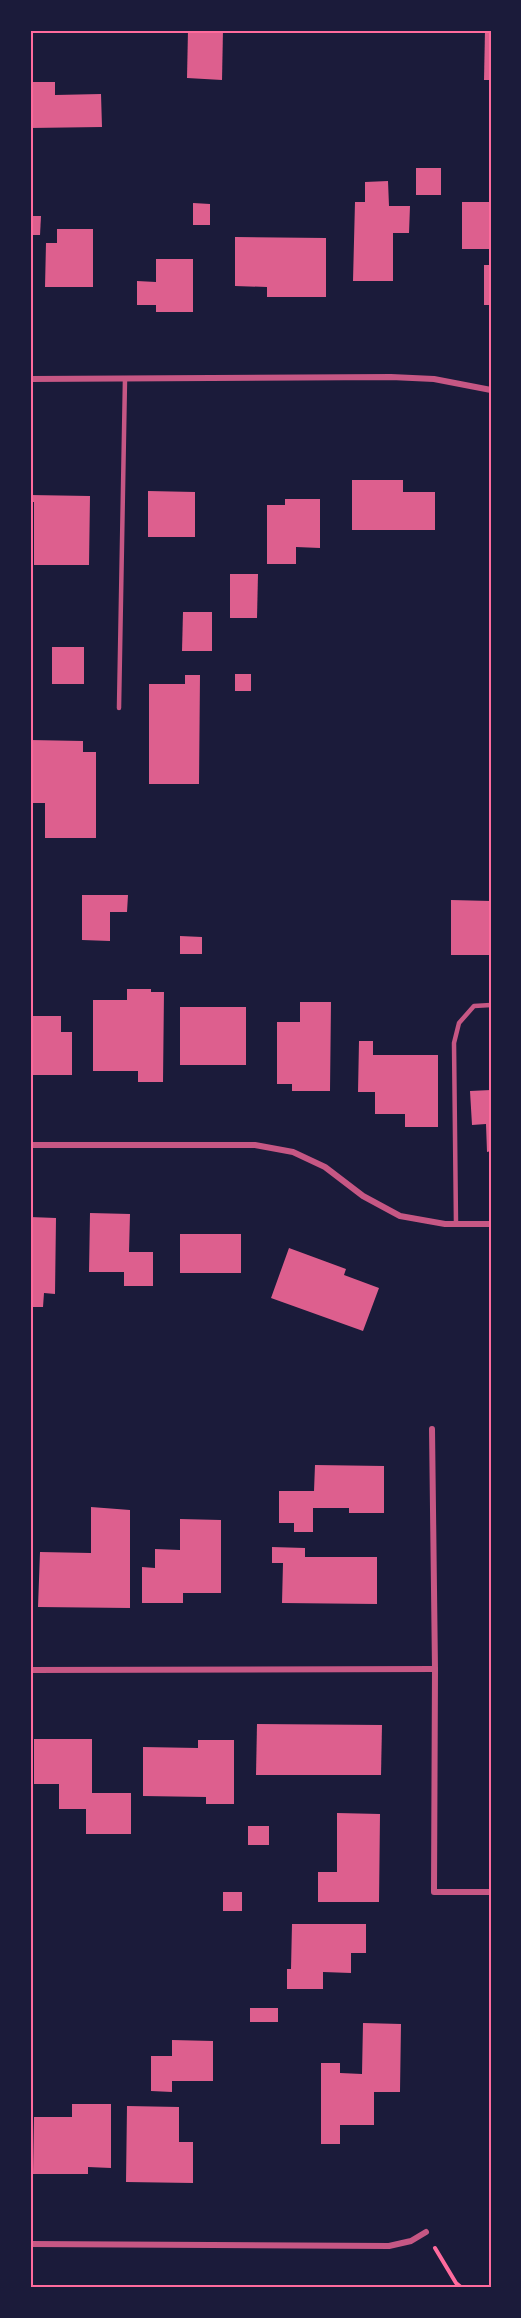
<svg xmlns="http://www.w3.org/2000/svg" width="521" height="2318" font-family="Montserrat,sans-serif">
<rect width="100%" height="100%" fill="#1b1b3a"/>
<g fill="#dd5f8e">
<polygon points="188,30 223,30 222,80 187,78"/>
<polygon points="485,30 491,30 491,80 484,80"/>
<polygon points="30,82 55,82 55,95 101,94 102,127 30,128"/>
<rect x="416" y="168" width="25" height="27"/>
<polygon points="388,181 389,206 410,206 409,233 393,233 393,281 353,281 355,202 365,202 365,182"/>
<rect x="462" y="202" width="29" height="47"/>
<polygon points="193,203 210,204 210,225 193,225"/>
<polygon points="30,216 41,216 40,235 30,235"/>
<polygon points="57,229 93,229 93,287 45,287 46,243 57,243"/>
<polygon points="235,237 326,238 326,297 267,297 267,287 235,286"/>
<polygon points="156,259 193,259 193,312 156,312 156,305 137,305 137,281 156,282"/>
<rect x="484" y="265" width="7" height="40"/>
<polygon points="352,480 403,480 403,492 435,492 435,530 352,530"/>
<polygon points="148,491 195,492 195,537 148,537"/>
<polygon points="30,495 90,496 89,565 34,565 34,502 30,502"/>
<polygon points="285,499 320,499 320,548 296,547 296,564 267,564 267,505 285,505"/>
<polygon points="230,574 258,574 257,618 230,618"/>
<polygon points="183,612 212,612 212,651 182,651"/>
<rect x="52" y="647" width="32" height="37"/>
<rect x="235" y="674" width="16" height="17"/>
<polygon points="185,675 200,675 199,784 149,784 149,684 185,684"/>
<polygon points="30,740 83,741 83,752 96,752 96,838 45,838 45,803 32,803"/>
<polygon points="82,895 128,895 127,912 110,912 110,941 82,940"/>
<polygon points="451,900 491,901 491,955 451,955"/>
<polygon points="180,936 202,937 202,954 180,954"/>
<polygon points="127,989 151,989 151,992 164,992 163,1082 138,1082 138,1071 93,1071 93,1000 127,1000"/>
<polygon points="300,1002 331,1002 330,1091 292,1091 292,1084 277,1084 277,1022 300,1022"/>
<rect x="180" y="1007" width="66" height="58"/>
<polygon points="30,1016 61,1016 61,1032 72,1032 72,1075 30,1075"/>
<polygon points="359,1041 373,1041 373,1055 438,1055 438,1127 405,1127 405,1114 375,1114 375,1092 358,1092"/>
<polygon points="491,1090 491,1151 487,1152 486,1124 472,1125 470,1091"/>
<polygon points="90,1213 130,1214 129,1252 153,1252 153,1286 124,1286 124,1272 89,1272"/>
<polygon points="30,1217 56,1218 55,1294 44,1293 43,1307 30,1307"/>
<rect x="180" y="1234" width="61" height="39"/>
<polygon points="289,1248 346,1269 344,1275 379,1288 363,1331 271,1298"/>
<polygon points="315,1465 384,1466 384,1513 349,1513 349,1508 313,1508 313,1532 294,1532 294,1523 279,1523 279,1491 314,1491"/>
<polygon points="91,1507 130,1510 130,1608 38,1607 40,1552 91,1553"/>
<polygon points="180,1519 221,1520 221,1593 183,1593 183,1603 142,1603 142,1567 155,1568 155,1549 180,1550"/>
<polygon points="272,1547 305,1548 305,1557 377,1557 377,1604 282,1603 283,1563 272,1563"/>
<polygon points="257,1724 382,1725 381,1775 256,1775"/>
<polygon points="34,1739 92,1739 92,1793 131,1793 131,1834 86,1834 86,1809 59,1809 59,1784 34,1784"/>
<polygon points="198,1740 234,1740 234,1804 206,1804 206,1797 143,1796 143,1747 198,1748"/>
<polygon points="337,1813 380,1814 379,1902 318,1902 318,1872 337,1872"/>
<rect x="248" y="1826" width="21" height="19"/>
<rect x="223" y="1892" width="19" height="19"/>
<polygon points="292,1924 366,1924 366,1953 351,1953 351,1973 323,1972 323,1989 287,1989 287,1969 291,1969"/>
<rect x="250" y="2008" width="28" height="14"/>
<polygon points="363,2023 401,2024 400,2092 374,2092 374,2125 340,2125 340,2144 321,2144 321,2063 340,2063 340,2073 362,2074"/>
<polygon points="172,2040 213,2041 213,2081 172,2081 172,2092 151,2091 151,2056 172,2056"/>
<polygon points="72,2104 111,2104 111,2168 88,2167 88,2174 33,2174 34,2117 72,2117"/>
<polygon points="127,2106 179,2107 179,2142 193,2142 193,2183 126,2182"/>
</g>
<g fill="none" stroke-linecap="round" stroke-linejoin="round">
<polyline stroke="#ff6b9d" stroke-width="4" points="435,2248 456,2283 462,2288"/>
<g stroke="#c65784" stroke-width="4.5">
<polyline points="119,708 125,379"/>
<polyline points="456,1224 454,1043 459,1023 474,1006 491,1005"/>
</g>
<g stroke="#c65784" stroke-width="6">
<polyline points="30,379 391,377 434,379 491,390"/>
<polyline points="30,1145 255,1145 293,1152 325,1167 363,1196 400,1216 445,1224 491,1224"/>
<polyline points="432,1429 435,1669 434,1892 491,1892"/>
<polyline points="30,1670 435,1669"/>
<polyline points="30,2244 389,2246 411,2241 426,2232"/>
</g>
</g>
<rect width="521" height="2318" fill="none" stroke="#1b1b3a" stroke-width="63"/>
<rect x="32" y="32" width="458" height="2254" fill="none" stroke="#ff6b9d" stroke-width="2"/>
</svg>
